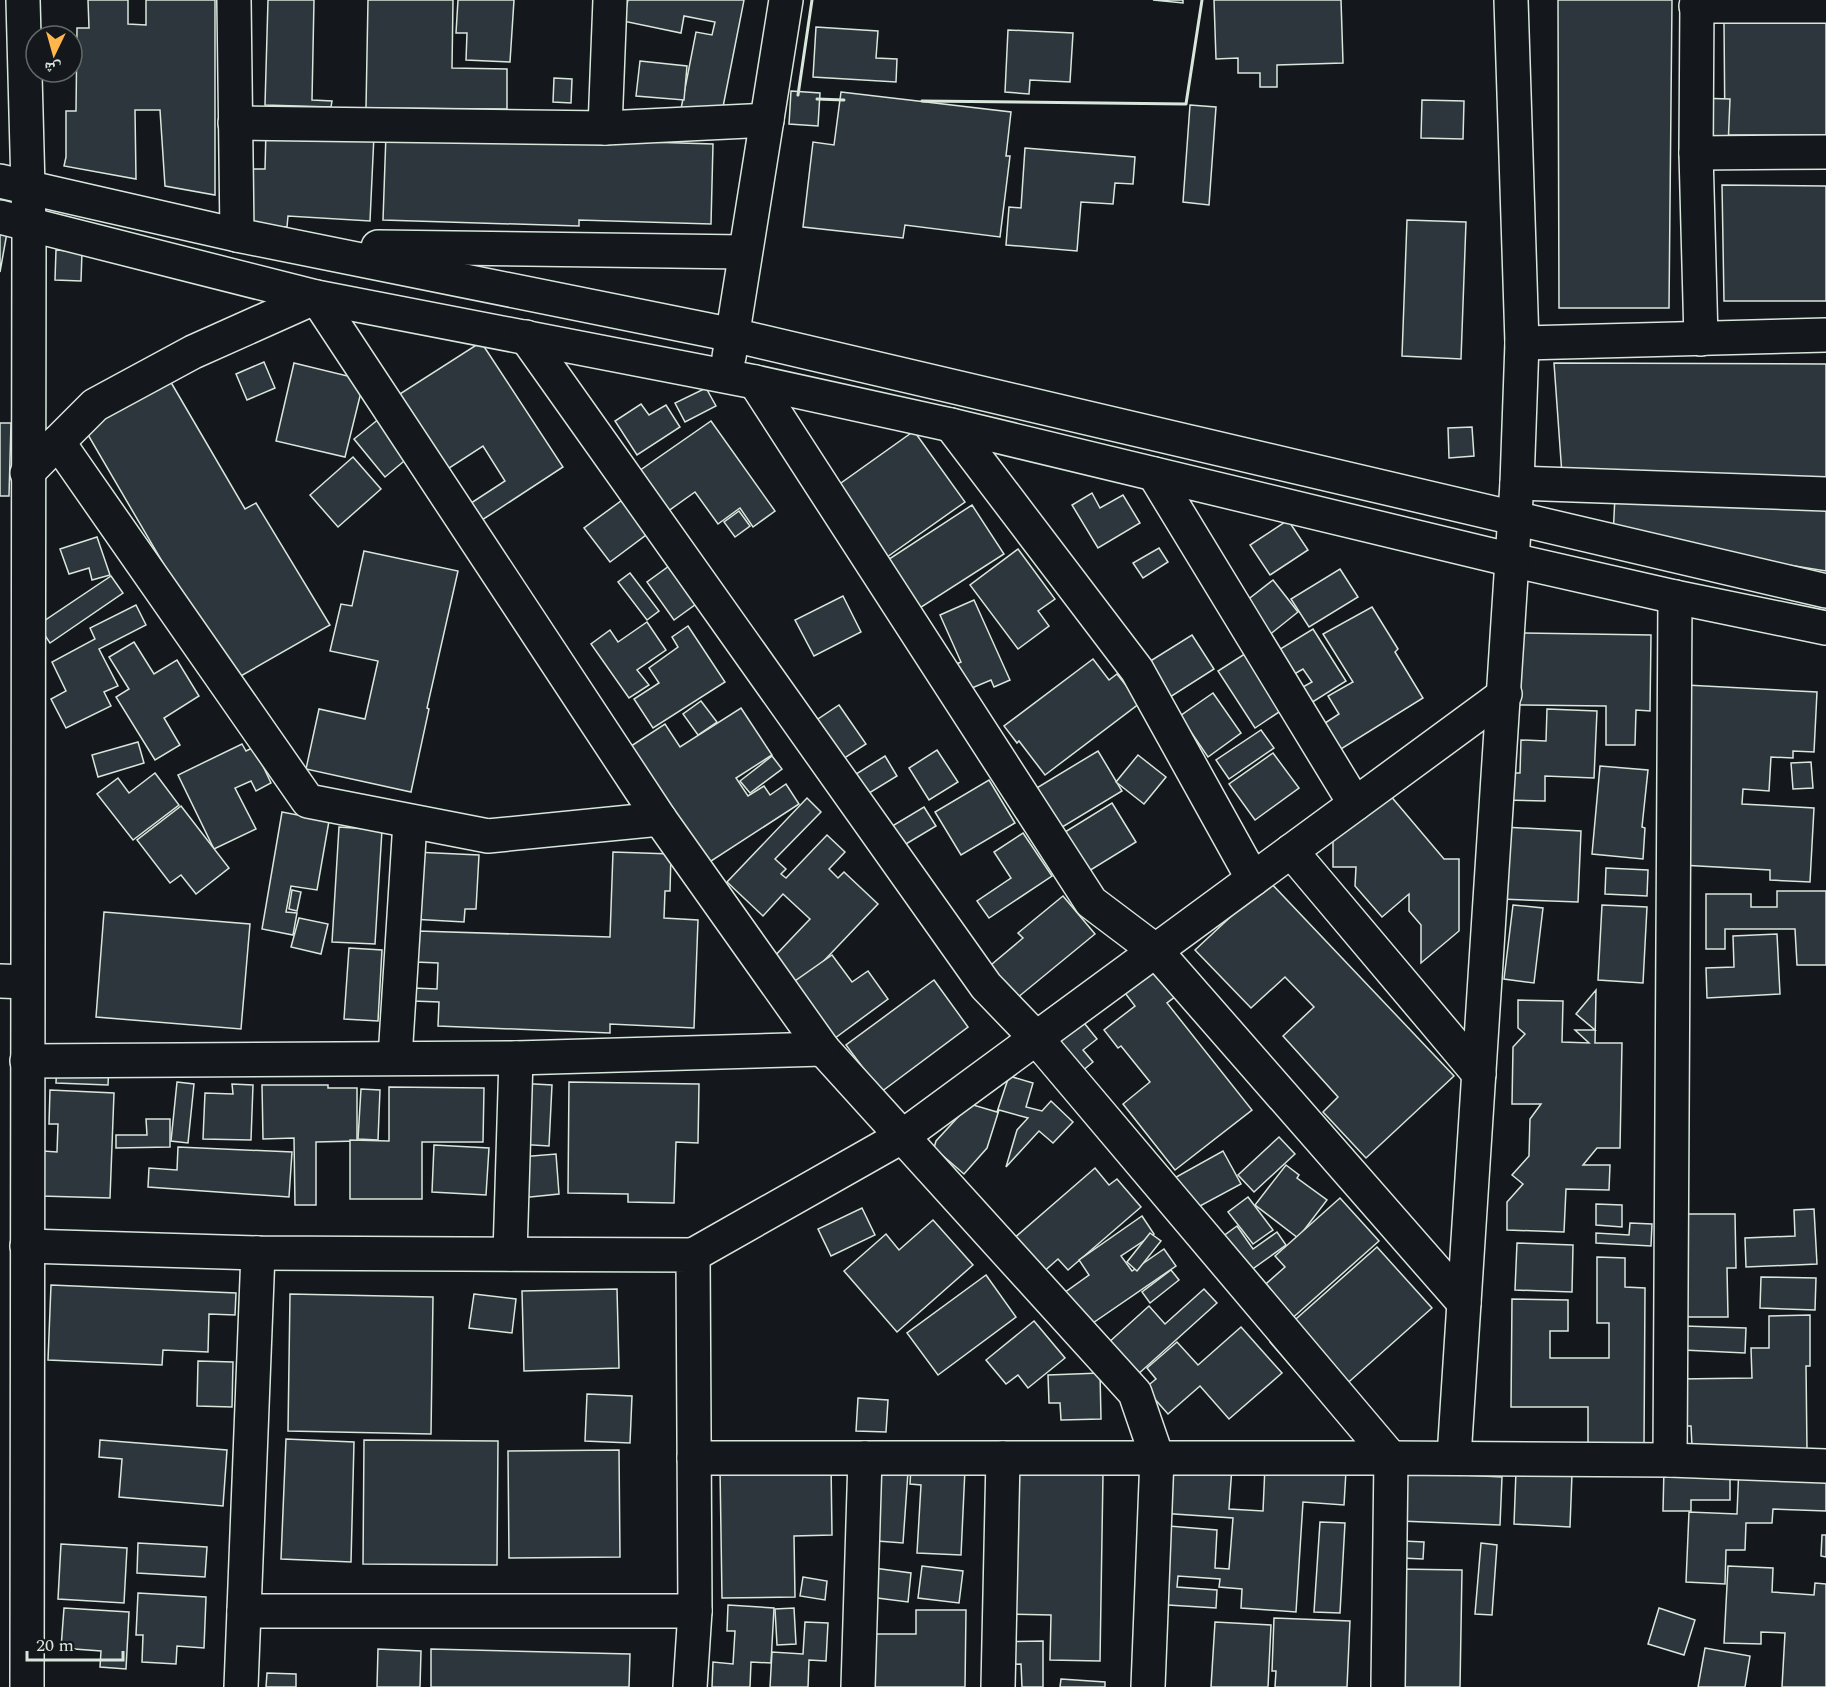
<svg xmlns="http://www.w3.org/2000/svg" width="1826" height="1687" font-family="Spectral,'Noto Naskh Arabic',serif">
<rect width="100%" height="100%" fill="#14181c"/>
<g fill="#2c363c" stroke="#d8e6dc" stroke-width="1.5">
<polygon points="88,0 128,0 128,24 146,25 146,0 215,0 215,195 165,186 160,110 135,110 136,179 64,166 66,157 66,111 76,111 77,28 89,28"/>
<polygon points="268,0 314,0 312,100 332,101 331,107 265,105"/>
<polygon points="368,0 453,0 452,68 507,69 507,109 366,108"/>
<polygon points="458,0 514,0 510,62 466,60 467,33 456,33"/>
<polygon points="628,0 744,0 721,117 681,109 696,32 712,35 715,22 684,16 681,33 623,21"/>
<polygon points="1153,0 1183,0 1183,3"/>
<polygon points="1214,0 1341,0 1343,63 1277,65 1277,87 1260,87 1260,73 1238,73 1238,58 1216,59"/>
<polygon points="1558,0 1672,0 1669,308 1559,308"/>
<polygon points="1724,23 1826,23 1826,135 1725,135"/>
<polygon points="816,27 878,31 876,58 897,59 896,82 813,77"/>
<polygon points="1008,30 1073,33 1070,82 1030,80 1029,94 1005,92"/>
<polygon points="640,61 687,66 684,100 636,96"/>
<polygon points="554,78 572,79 571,103 553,102"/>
<polygon points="791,91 820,93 818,126 789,124"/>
<polygon points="841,92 1011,112 1006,156 1010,156 1000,237 905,225 903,238 803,227 813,142 834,145"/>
<polygon points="1697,98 1730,99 1728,147 1696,146"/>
<polygon points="1422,100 1464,101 1463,139 1421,138"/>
<polygon points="1190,105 1216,107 1209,205 1183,202"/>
<polygon points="266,130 374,135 370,221 288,216 287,227 243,225 246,169 265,169"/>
<polygon points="386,134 713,144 711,224 579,220 579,226 383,220"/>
<polygon points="1025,148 1135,157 1133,184 1115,183 1113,204 1081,202 1077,251 1006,245 1009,207 1021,208"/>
<polygon points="1722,185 1826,186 1826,301 1724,301"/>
<polygon points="1407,220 1466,222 1461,359 1402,356"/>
<polygon points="0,225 8,227 0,272"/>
<polygon points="56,250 82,252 81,281 55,280"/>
<polygon points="481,342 563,467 479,522 468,505 505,481 483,446 437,476 392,399"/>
<polygon points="264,362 275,388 247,400 236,374"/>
<polygon points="294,363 364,380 345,457 276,441"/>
<polygon points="1554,363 1826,364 1826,477 1562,475"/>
<polygon points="169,379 245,509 256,503 330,625 232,681 84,428"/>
<polygon points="706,388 716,406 685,422 675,403"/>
<polygon points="641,404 649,415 666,405 680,427 637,455 615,421"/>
<polygon points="385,414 415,452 385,477 354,439"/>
<polygon points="711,421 775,511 753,527 740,508 718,524 695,492 657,519 629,478"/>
<polygon points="0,423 11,423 9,496 0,496"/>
<polygon points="1472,427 1474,456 1449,458 1448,428"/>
<polygon points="914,431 965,502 880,562 834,488"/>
<polygon points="353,457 381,489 338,527 310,495"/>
<polygon points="1092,493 1100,508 1123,495 1140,523 1098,548 1072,505"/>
<polygon points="1615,496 1826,502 1826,571 1613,537"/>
<polygon points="625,498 650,532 610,562 584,528"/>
<polygon points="972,505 1004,554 912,613 880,565"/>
<polygon points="739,511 750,526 735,537 724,522"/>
<polygon points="1288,520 1308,550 1270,575 1250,545"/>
<polygon points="97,537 110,575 92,580 89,568 69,574 60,549"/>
<polygon points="1159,548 1168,562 1143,578 1133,563"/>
<polygon points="1018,549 1055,599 1038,611 1049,626 1018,649 970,585"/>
<polygon points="364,551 458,571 427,708 429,709 411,792 306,769 319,709 365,719 378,661 330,651 341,604 352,606"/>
<polygon points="676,561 703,599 674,620 647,582"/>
<polygon points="1340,569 1358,597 1309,627 1291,599"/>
<polygon points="630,573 659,611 647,620 618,582"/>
<polygon points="111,576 123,593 50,643 38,625"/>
<polygon points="1273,580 1298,612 1263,640 1237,608"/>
<polygon points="843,596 861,632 814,656 795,620"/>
<polygon points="974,600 1010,680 994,687 991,680 960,693 949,667 961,662 940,615"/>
<polygon points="136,605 146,625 99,649 118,686 104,692 111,706 66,728 51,699 66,691 52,662 95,639 90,628"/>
<polygon points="1372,607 1398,649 1395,652 1423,698 1341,749 1325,723 1339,714 1328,696 1353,682 1323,634"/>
<polygon points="647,622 666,650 637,670 649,685 629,698 591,644 610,630 618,642"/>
<polygon points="688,626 725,682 653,728 634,699 659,683 649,668 678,647 672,637"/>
<polygon points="1313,629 1346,681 1311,703 1301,688 1312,682 1303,669 1284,680 1269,656"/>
<polygon points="1519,633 1651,635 1650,711 1636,710 1635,745 1606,745 1606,706 1518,705"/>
<polygon points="1192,635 1214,669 1167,699 1144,665"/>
<polygon points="134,642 154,674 177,660 199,696 164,718 180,745 155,760 116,697 129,689 109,657"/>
<polygon points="1254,648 1291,704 1255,728 1218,671"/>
<polygon points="1093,659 1109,680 1117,674 1140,703 1045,775 1019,741 1017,743 1004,726"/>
<polygon points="1686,685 1817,692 1814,752 1793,751 1793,758 1771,757 1769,791 1743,789 1742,804 1814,808 1810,882 1770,880 1770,870 1681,865"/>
<polygon points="1213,693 1241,733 1208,757 1180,716"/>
<polygon points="701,701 717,722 698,735 683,714"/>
<polygon points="839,705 866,744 829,768 803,729"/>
<polygon points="741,708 772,755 736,778 748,796 764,786 770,795 786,784 799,804 705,865 628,748 665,724 680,747"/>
<polygon points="1547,709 1597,711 1594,778 1545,776 1545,801 1501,800 1502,773 1520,773 1521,740 1546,741"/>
<polygon points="1261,730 1274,748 1229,779 1216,760"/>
<polygon points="138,742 144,763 98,777 92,755"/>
<polygon points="242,744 246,751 254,747 271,783 256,791 251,781 235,788 256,829 214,849 178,775"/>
<polygon points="937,750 958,782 929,800 909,768"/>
<polygon points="1098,751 1122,791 1059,829 1035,789"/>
<polygon points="1273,753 1299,788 1255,820 1229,784"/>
<polygon points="1138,755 1166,777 1144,804 1116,782"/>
<polygon points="772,756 782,769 750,793 740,781"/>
<polygon points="885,756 897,776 848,806 837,786"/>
<polygon points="1811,762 1813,788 1793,789 1791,763"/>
<polygon points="1600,766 1648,770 1642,827 1645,828 1643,859 1592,854"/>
<polygon points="155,773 179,805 133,840 97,794 118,778 129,793"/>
<polygon points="989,780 1015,823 961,855 935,812"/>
<polygon points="1389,794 1444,859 1459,859 1459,931 1421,963 1421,925 1409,911 1409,894 1382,917 1355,886 1356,867 1333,867 1333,830"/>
<polygon points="807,798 821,812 775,859 786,869 781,874 786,878 827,835 845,852 829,869 838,878 844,872 878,904 798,988 770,961 810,919 783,894 763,916 727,882"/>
<polygon points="1112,803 1136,842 1089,871 1065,832"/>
<polygon points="181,806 229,868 196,894 181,875 170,883 137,840"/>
<polygon points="924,807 936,826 886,856 874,837"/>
<polygon points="282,812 329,821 317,890 291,886 286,912 297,913 293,935 262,929"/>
<polygon points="339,827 382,830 375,944 332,942"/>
<polygon points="1504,827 1581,831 1578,902 1501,899"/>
<polygon points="1023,833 1052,876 989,918 977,901 1011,878 994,852"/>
<polygon points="414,852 479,855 476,909 465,909 464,922 411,919"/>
<polygon points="613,852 671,854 670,891 665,891 664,918 698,920 694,1028 610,1024 610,1033 438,1026 439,1002 413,1001 414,988 437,989 438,963 416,962 418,931 610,937"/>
<polygon points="1606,868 1648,870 1647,896 1605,894"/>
<polygon points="1269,881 1454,1076 1366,1158 1323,1112 1338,1097 1283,1036 1314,1007 1285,977 1251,1008 1195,950"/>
<polygon points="292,890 301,892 297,911 289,909"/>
<polygon points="1777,891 1826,891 1826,965 1797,965 1795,929 1725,929 1725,949 1706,949 1706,894 1751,894 1751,907 1777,907"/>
<polygon points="1063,896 1095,934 1017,998 973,980 1023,938 1018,933"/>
<polygon points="1513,905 1543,908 1534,983 1504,979"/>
<polygon points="1602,905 1647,907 1643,983 1598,980"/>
<polygon points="104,912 250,924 241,1029 96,1017"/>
<polygon points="299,918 328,924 321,954 291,947"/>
<polygon points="1777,934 1780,994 1707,998 1706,968 1734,967 1733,936"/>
<polygon points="349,948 382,950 378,1021 344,1019"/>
<polygon points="832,955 852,982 868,971 888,999 827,1044 785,988"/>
<polygon points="1156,962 1180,993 1167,1003 1252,1110 1175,1170 1123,1104 1150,1082 1121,1046 1118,1048 1104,1030 1135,1006 1122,989"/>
<polygon points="934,980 968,1027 881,1092 846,1045"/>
<polygon points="1596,990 1595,1043 1622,1043 1620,1148 1597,1148 1583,1165 1610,1165 1609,1190 1566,1189 1564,1232 1507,1230 1507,1202 1523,1184 1512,1175 1529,1156 1530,1119 1541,1104 1512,1104 1513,1047 1525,1034 1518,1028 1518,1000 1563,1001 1562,1042 1589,1043 1575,1030 1595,1030 1576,1014"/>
<polygon points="1076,1013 1097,1039 1083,1050 1093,1062 1075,1077 1044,1040"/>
<polygon points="57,1061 109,1063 108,1085 56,1083"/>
<polygon points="1009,1076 1033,1083 1026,1107 1042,1111 1051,1101 1073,1122 1053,1143 1039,1131 1006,1167 1017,1130 1028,1118 999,1110 987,1148 964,1174 934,1148 936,1141 970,1104 997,1112"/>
<polygon points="177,1082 194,1084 188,1143 171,1141"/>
<polygon points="501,1082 552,1085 549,1146 498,1143"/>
<polygon points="569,1082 699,1084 698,1143 676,1142 674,1203 628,1202 628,1194 568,1193"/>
<polygon points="232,1084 253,1085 251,1140 203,1139 205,1093 233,1094"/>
<polygon points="262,1085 328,1085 328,1088 357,1088 357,1141 316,1142 316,1205 295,1205 294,1138 263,1139"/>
<polygon points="389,1087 484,1088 483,1142 422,1142 422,1199 350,1199 350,1140 389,1141"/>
<polygon points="361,1089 380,1090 378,1140 358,1139"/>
<polygon points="50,1090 114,1093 110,1198 41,1196 43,1151 57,1152 58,1124 49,1124"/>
<polygon points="146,1119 170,1119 170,1147 116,1148 116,1135 147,1135"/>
<polygon points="1279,1137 1295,1154 1254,1192 1238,1175"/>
<polygon points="434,1145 489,1148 486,1195 432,1192"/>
<polygon points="178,1147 292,1152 289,1197 148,1187 149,1168 177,1170"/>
<polygon points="1223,1151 1241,1184 1187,1213 1169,1181"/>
<polygon points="556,1154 559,1194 511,1199 507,1158"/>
<polygon points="1286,1165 1299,1175 1297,1178 1327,1200 1298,1238 1255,1205"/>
<polygon points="1095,1168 1109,1185 1117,1179 1141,1207 1068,1270 1058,1259 1041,1274 1012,1240"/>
<polygon points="1248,1197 1273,1230 1253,1244 1228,1212"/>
<polygon points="1340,1198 1379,1241 1279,1330 1250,1298 1285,1267 1275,1256"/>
<polygon points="1596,1204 1622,1205 1622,1227 1596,1225"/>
<polygon points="862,1208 875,1235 831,1256 818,1229"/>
<polygon points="1814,1209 1817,1264 1746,1267 1745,1238 1795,1236 1794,1210"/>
<polygon points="1686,1214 1735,1214 1736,1268 1727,1268 1728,1317 1687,1317"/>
<polygon points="1142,1216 1154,1234 1121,1256 1132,1271 1164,1249 1176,1266 1087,1327 1064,1293 1089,1275 1079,1260"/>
<polygon points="933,1220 973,1265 897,1332 844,1271 886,1234 899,1250"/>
<polygon points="1630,1223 1652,1224 1651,1246 1596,1243 1596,1233 1629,1235"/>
<polygon points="1237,1226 1253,1249 1277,1232 1286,1245 1247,1273 1222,1237"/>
<polygon points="1150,1233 1161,1241 1137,1271 1127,1262"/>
<polygon points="1517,1243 1573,1245 1572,1292 1515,1290"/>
<polygon points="1377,1247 1432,1308 1324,1404 1270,1342"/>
<polygon points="1597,1257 1625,1258 1625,1287 1645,1288 1644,1447 1588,1447 1588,1407 1511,1407 1512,1299 1568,1300 1568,1331 1550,1331 1550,1358 1609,1358 1609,1323 1597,1323"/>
<polygon points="1171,1270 1179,1280 1150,1303 1142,1292"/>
<polygon points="986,1275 1016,1317 938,1375 907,1333"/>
<polygon points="1761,1277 1816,1278 1815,1310 1760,1308"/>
<polygon points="51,1285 236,1293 235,1315 209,1314 208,1352 163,1350 162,1365 48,1360"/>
<polygon points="617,1289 619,1368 524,1371 522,1291"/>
<polygon points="1204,1289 1217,1303 1136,1376 1107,1344 1149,1306 1165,1324"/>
<polygon points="290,1294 433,1297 431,1434 288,1431"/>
<polygon points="474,1294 516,1299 512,1333 469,1328"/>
<polygon points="1810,1315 1810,1366 1806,1366 1807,1449 1731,1450 1731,1446 1692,1446 1691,1426 1679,1426 1679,1379 1752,1378 1751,1348 1769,1348 1769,1316"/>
<polygon points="1034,1321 1065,1358 1028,1388 1018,1375 1006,1384 986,1360"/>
<polygon points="1684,1326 1746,1328 1745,1353 1683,1350"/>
<polygon points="1241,1327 1282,1373 1229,1419 1200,1386 1168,1414 1145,1388 1156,1379 1147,1368 1177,1342 1198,1365"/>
<polygon points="198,1361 233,1362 232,1407 197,1406"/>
<polygon points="1100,1373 1101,1419 1061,1420 1060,1403 1049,1403 1048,1375"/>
<polygon points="587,1394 632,1396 630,1443 585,1441"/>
<polygon points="858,1398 888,1400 886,1432 856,1431"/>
<polygon points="286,1439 354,1442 351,1562 281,1559"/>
<polygon points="100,1440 227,1450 223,1506 119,1497 122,1459 99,1457"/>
<polygon points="364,1440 498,1441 497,1565 363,1564"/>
<polygon points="619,1450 620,1557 509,1558 508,1451"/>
<polygon points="1148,1461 1232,1467 1229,1509 1263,1511 1265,1466 1346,1471 1344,1505 1303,1502 1296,1612 1241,1608 1242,1589 1219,1587 1220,1579 1178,1576 1177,1587 1217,1590 1216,1608 1152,1604 1157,1525 1217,1530 1215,1568 1229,1569 1233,1518 1145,1512"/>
<polygon points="831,1463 832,1535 794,1536 795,1597 722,1598 720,1468"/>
<polygon points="1739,1465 1826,1470 1826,1511 1773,1509 1772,1523 1746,1523 1745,1550 1726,1550 1725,1584 1686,1582 1689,1512 1737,1514"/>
<polygon points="911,1467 965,1469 961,1555 917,1553 921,1485 910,1484"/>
<polygon points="1664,1468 1730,1469 1730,1500 1691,1500 1691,1511 1663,1511"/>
<polygon points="855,1469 908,1472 903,1543 851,1539"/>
<polygon points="1516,1471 1572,1474 1570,1527 1514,1524"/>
<polygon points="997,1472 1103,1473 1100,1661 1050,1660 1051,1615 996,1614"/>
<polygon points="1402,1472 1502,1477 1500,1525 1400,1521"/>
<polygon points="1320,1522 1345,1523 1340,1613 1314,1612"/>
<polygon points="1822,1535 1826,1535 1826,1557 1821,1556"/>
<polygon points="1403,1541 1424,1542 1423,1559 1402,1558"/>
<polygon points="138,1543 207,1547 205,1577 137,1573"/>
<polygon points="1481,1543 1497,1545 1492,1615 1475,1614"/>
<polygon points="61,1544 127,1548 124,1603 58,1599"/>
<polygon points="922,1566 963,1571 959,1603 918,1598"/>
<polygon points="1728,1566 1773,1568 1772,1592 1814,1595 1815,1583 1826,1584 1826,1687 1782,1687 1785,1633 1761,1632 1761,1644 1724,1643"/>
<polygon points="866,1567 911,1573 908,1602 862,1596"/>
<polygon points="1398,1569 1462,1570 1460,1687 1395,1687"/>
<polygon points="803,1577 827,1581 825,1600 800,1596"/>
<polygon points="138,1593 206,1597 204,1648 177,1646 176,1664 142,1662 143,1635 136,1635"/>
<polygon points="728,1605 774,1608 771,1663 751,1662 750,1687 712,1687 713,1662 733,1664 735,1631 727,1631"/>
<polygon points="64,1608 129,1612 126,1669 100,1667 101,1651 61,1648"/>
<polygon points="794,1608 796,1644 777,1645 775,1609"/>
<polygon points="1659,1608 1695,1620 1684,1655 1648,1644"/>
<polygon points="916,1610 966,1610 965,1687 864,1687 864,1634 916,1634"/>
<polygon points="1274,1618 1350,1621 1347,1687 1275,1687 1276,1671 1272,1671"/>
<polygon points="805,1622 828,1623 826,1661 809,1660 808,1687 770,1687 772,1652 803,1654"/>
<polygon points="1215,1622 1271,1625 1268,1687 1211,1687"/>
<polygon points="1043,1641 1043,1687 1022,1687 1021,1664 991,1665 991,1642"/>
<polygon points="1705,1648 1750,1656 1745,1687 1698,1687"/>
<polygon points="378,1649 421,1651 420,1687 377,1687"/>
<polygon points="431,1649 630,1654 629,1687 431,1687"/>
<polygon points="267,1673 296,1674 296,1687 266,1687"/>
<polygon points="1061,1679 1105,1682 1105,1687 1060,1687"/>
</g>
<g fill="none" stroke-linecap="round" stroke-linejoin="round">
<g stroke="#d8e6dc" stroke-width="36">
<g id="minor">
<polyline points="23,0 29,225 27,1687"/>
<polyline points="234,0 237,235"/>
<polyline points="1697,0 1696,153 1701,339"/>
<polyline points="1696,6 1826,6"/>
<polyline points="235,123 605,128 767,120"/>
<polyline points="605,128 610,0"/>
<polyline points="1696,153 1826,152"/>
<polyline points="0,181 237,235 733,335 1826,591"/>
<polyline points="0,217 316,297 755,382 951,425 1512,560 1675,597 1826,628"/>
<polyline points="378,247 744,252"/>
<polyline points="526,337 986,986 1036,1038 1391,1458 694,1458"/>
<polyline points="1522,343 1826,335"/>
<polyline points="729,357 786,0"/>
<polyline points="755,382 1091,902 1156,951 1464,1303"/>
<polyline points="951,425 1137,670 1253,879"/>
<polyline points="58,442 308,801 488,836 660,819"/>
<polyline points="27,473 95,405 193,352 316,297 660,819 823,1049 1135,1393 1157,1457 1148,1687"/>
<polyline points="1154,474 1355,804"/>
<polyline points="1517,483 1826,494"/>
<polyline points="1291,851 1479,1074"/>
<polyline points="0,981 27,982"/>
<polyline points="395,1058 410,822"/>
<polyline points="27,1061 516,1058 823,1049"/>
<polyline points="27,1246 258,1253 693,1255 695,1611 690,1687"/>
<polyline points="510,1254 516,1058"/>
<polyline points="693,1255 903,1136 1505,694"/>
<polyline points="1454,1457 1517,483 1522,343 1511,0"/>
<polyline points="1670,1460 1675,597"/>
<polyline points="244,1611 695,1611"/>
<polyline points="241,1687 258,1253"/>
<polyline points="858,1687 865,1458"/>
<polyline points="998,1687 1003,1458"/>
<polyline points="1388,1687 1391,1458 1670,1460 1826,1466"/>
</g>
</g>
<use href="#minor" stroke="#14181c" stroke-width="33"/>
<g stroke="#d8e6dc" stroke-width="3">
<polyline points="798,95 812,0"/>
<polyline points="817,99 844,100"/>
<polyline points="922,101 1186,104 1202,0"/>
</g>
</g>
<g transform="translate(54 54) rotate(185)"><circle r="28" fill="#14181c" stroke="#626a69" stroke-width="1.5"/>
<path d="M0-4.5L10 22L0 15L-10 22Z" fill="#ffb74d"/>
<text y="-9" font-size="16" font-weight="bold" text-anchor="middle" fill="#d8e6dc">ش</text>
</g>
<path d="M27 1651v9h96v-9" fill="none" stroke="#d8e6dc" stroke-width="3"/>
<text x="36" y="1651" font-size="18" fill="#d8e6dc" stroke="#14181c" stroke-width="4.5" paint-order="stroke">20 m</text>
</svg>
